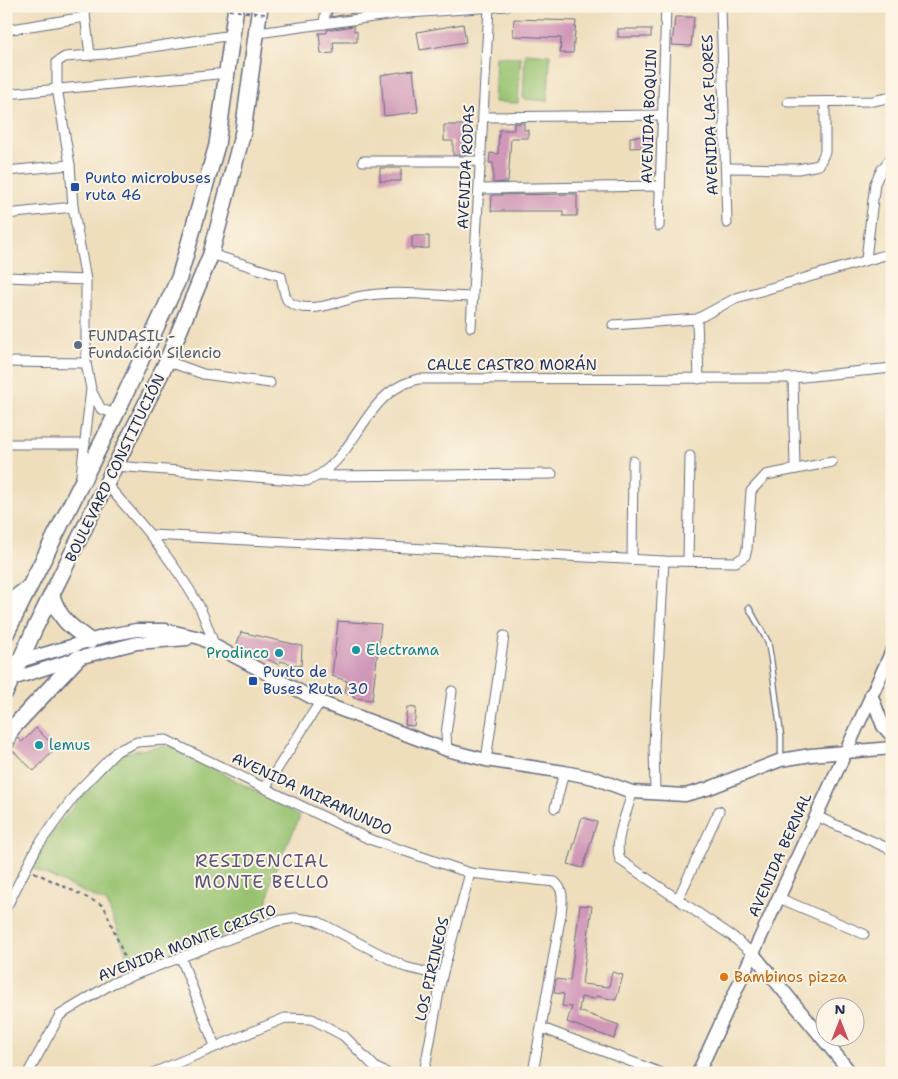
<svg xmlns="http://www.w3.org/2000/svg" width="898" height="1079" font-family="'Shantell Sans',sans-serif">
<rect width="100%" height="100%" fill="#fcf5e5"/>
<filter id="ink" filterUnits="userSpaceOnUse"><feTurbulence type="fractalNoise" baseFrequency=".02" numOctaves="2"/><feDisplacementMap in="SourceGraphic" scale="10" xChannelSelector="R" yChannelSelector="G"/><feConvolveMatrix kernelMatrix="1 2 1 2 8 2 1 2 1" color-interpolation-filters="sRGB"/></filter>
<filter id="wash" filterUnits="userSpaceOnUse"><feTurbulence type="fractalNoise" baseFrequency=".0096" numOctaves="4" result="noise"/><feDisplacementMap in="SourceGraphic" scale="20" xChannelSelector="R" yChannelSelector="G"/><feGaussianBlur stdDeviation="1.12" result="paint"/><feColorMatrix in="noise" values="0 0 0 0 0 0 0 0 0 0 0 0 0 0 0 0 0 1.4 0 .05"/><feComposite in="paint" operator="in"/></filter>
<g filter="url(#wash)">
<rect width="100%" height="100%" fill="#eedebc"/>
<g fill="#97c370" stroke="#597967">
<polygon points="525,53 550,55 548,101 523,99"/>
<polygon points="496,56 521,57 518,103 494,102"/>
<polygon points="165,746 175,748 278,803 300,817 272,876 266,911 261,920 132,969 107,903 30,867 59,824 97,778 122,753"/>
</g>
<g id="blocks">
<g fill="#d097b8">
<polygon points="340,8 354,8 354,13 331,17 332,11 340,11"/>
<polygon points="675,17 694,17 691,46 672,45"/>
<polygon points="514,19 576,21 573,53 560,53 561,38 513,36"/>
<polygon points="463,24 466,42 420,50 417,32"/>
<polygon points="354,26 354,31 357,31 357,42 333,42 334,53 321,54 319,33 327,33 327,30"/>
<rect x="618" y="29" width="33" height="8"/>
<polygon points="413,70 418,112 384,116 381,75"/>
<polygon points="514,123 524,123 524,130 528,130 528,138 511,138 508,182 493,183 493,163 489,163 490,153 498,154 499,130 514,130"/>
<polygon points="444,125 464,125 465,155 453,155 453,141 444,141"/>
<polygon points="648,136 649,147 630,148 630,137"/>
<rect x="380" y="168" width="21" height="13"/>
<polygon points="577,194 577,216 563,216 563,211 491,211 492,195"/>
<polygon points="412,236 429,236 429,248 412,249"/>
<polygon points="338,621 381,624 372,700 353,698 353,694 345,693 347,681 332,676"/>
<polygon points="241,632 302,646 301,666 280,661 279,665 237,644"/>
<polygon points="407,707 416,708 414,726 405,725"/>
<polygon points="36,728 56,748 34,771 12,750 18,738 22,742"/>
<polygon points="582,817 597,822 583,868 568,864"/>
<polygon points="580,905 592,906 582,984 609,987 612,972 623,975 616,1000 596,996 596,999 581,997 579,1011 619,1025 614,1039 567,1022 572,1007 562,1006 564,994 554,993 556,979 570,981"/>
</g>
</g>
</g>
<g filter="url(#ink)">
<use href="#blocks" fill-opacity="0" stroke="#656c7f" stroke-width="1"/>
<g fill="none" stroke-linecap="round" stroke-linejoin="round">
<g stroke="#656c7f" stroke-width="7">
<polyline id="lane" points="749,608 768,642 771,659 781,736 781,759"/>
</g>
<g stroke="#656c7f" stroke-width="11">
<g id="street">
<polyline points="84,6 90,55"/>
<polyline points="721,6 727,223"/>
<polyline points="324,24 326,6"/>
<polyline points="6,30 85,17"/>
<polyline points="258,33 395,14 507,6"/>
<polyline points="6,94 228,73"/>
<polyline points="788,102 873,101 892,97"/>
<polyline points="483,117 661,115"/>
<polyline points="363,161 481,161"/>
<polyline points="726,168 798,169 819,165 825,152 825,102"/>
<polyline points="6,171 70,165"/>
<polyline points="479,189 660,186"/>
<polyline points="6,214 73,207"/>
<polyline points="659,226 666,6"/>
<path d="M 211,254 L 281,276 C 283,283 284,298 289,302 C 307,315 338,302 357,297 C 394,289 436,296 473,297"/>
<polyline points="866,259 875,183 882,169 892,157"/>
<polyline points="6,277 86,280"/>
<polyline points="697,319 699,379"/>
<polyline points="613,325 697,319 736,298 892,253"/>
<polyline points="471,327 489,8"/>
<polyline points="167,361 203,374 270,383"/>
<polyline points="6,362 86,363"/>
<polyline points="793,378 795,469"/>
<polyline points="91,390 101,409 116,414"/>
<polyline points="6,444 85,444"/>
<polyline points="891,458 892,460"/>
<path d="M 115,466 L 307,481 C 351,465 362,405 400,386 C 405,383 412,381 418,379 L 793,378 L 892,368"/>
<polyline points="81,475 91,389 86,363 86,280 73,207 70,165 57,88 57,62 65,57 105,54 232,35"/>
<polyline points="321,476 552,474"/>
<path d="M 107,485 C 140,522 173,560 198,604 C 205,617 209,632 215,646"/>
<polyline points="151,535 664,561 736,562 745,556 747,549 751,491 766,475 832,462"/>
<polyline points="632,559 633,461"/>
<polyline points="688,561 690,456"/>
<polyline points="6,747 14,731"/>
<polyline points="447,750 446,734 452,691"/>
<polyline points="486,760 504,636"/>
<polyline points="265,788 320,702"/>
<path d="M 632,792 C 628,812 613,840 620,860 L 732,936 L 754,955"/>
<polyline points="655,793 654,744 664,561"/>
<polyline points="555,808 564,772"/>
<polyline points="816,816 892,850"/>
<polyline points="779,898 864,934"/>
<polyline points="678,899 719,811"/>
<path d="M 6,908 L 37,847 L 78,791 L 117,751 L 137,742 L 166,740 L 369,839 L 470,873 L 555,882 C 565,891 562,901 561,914 L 533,1073"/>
<polyline points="181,958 215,1046"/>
<polyline points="542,1028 661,1073"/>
<polyline points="28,1073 60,1015 113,983 276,921 295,918 317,921 405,967 442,976"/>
<polyline points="153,1073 285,1018 312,1019 344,1036 376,1068 387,1073"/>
<polyline points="424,1073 442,976 470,873"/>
</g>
</g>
<g stroke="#656c7f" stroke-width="15">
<g id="secondary">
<polyline points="6,665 109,635 136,630 166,630 200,638 320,702 447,750 486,760 564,772 594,778 632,792 685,795 707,789 781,760 811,755 892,748"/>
<polyline points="6,681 78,658 137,643 187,639"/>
<polyline points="871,694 883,726 892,736"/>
<polyline points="754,955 851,1073"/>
<polyline points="698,1073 892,651"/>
</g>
</g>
<g stroke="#656c7f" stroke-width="18">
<g id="highway">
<path d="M 52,596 C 60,620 70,626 90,641"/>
<polyline points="6,605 28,588"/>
<polyline points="6,634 116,414 179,278 217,145 236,6"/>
<polyline points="6,691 35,628 167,361 211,254 243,132 260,6"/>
<polyline points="6,735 78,658"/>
</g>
</g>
<polyline stroke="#656c7f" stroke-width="2" stroke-dasharray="4 4" stroke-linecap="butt" points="34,872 104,906 128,966"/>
<use href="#lane" stroke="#fff" stroke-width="4.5"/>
<use href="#street" stroke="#fff" stroke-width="9"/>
<use href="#secondary" stroke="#fff" stroke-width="12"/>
<use href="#highway" stroke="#fff" stroke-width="15"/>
<polyline stroke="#656c7f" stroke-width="2" stroke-dasharray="4 4" stroke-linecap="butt" points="229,10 266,14"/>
</g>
</g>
<g fill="#1a4fb4" stroke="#fcf5e5" stroke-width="2">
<rect x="70" y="182" width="10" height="10" rx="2.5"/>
<rect x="248" y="676" width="10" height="10" rx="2.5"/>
</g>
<circle fill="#5c6f8a" stroke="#fcf5e5" stroke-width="2" cx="78" cy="345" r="5"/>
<g fill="#0f9aa8" stroke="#fcf5e5" stroke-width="2">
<circle cx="356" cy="650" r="5"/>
<circle cx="279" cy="653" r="5"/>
<circle cx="39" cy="745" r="5"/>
</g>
<circle fill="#e8710a" stroke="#fcf5e5" stroke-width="2" cx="724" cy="977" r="5"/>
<g text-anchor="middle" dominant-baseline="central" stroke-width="4" stroke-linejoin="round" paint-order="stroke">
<g font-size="15" fill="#1b2f5e" stroke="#fcf5e5">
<text transform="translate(710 115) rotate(-92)">AVENIDA LAS FLORES</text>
<text transform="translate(649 116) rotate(-88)">AVENIDA BOQUIN</text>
<text transform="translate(466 167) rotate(-87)">AVENIDA RODAS</text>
<text x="512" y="365">CALLE CASTRO MORÁN</text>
<text transform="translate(115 468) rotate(-64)">BOULEVARD CONSTITUCIÓN</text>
<text transform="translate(312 794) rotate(25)">AVENIDA MIRAMUNDO</text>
<text transform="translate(780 855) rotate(-66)">AVENIDA BERNAL</text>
<text transform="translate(187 943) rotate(-21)">AVENIDA MONTE CRISTO</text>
<text transform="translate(432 969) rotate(-77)">LOS PIRINEOS</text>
</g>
<g font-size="15" fill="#164399" stroke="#fcf5e5" text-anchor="start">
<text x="85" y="178">Punto microbuses<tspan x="85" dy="17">ruta 46</tspan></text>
<text x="263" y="672">Punto de<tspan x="263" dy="17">Buses Ruta 30</tspan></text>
</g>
<g font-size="15" fill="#4e5e75" stroke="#fcf5e5" text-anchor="start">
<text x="88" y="336">FUNDASIL -<tspan x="88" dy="17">Fundación Silencio</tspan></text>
</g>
<g font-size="15" fill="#0d838f" stroke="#fcf5e5" text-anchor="start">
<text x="366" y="650">Electrama</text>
<text x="269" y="653" text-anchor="end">Prodinco</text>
<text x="49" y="745">lemus</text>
</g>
<g font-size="15" fill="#c56008" stroke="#fcf5e5" text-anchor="start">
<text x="734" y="977">Bambinos pizza</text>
</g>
<g font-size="18" letter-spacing="1" fill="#5a537e" stroke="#fcf5e5">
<text x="262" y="861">RESIDENCIAL<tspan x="262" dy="21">MONTE BELLO</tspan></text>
</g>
</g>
<rect width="898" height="1079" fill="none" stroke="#fcf5e5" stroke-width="25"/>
<g transform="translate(840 1022)"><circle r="24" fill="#fcf5e5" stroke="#a2a6af"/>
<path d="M0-4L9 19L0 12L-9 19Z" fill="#d1495b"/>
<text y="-8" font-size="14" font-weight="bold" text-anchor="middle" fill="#1b2f5e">N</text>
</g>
</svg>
